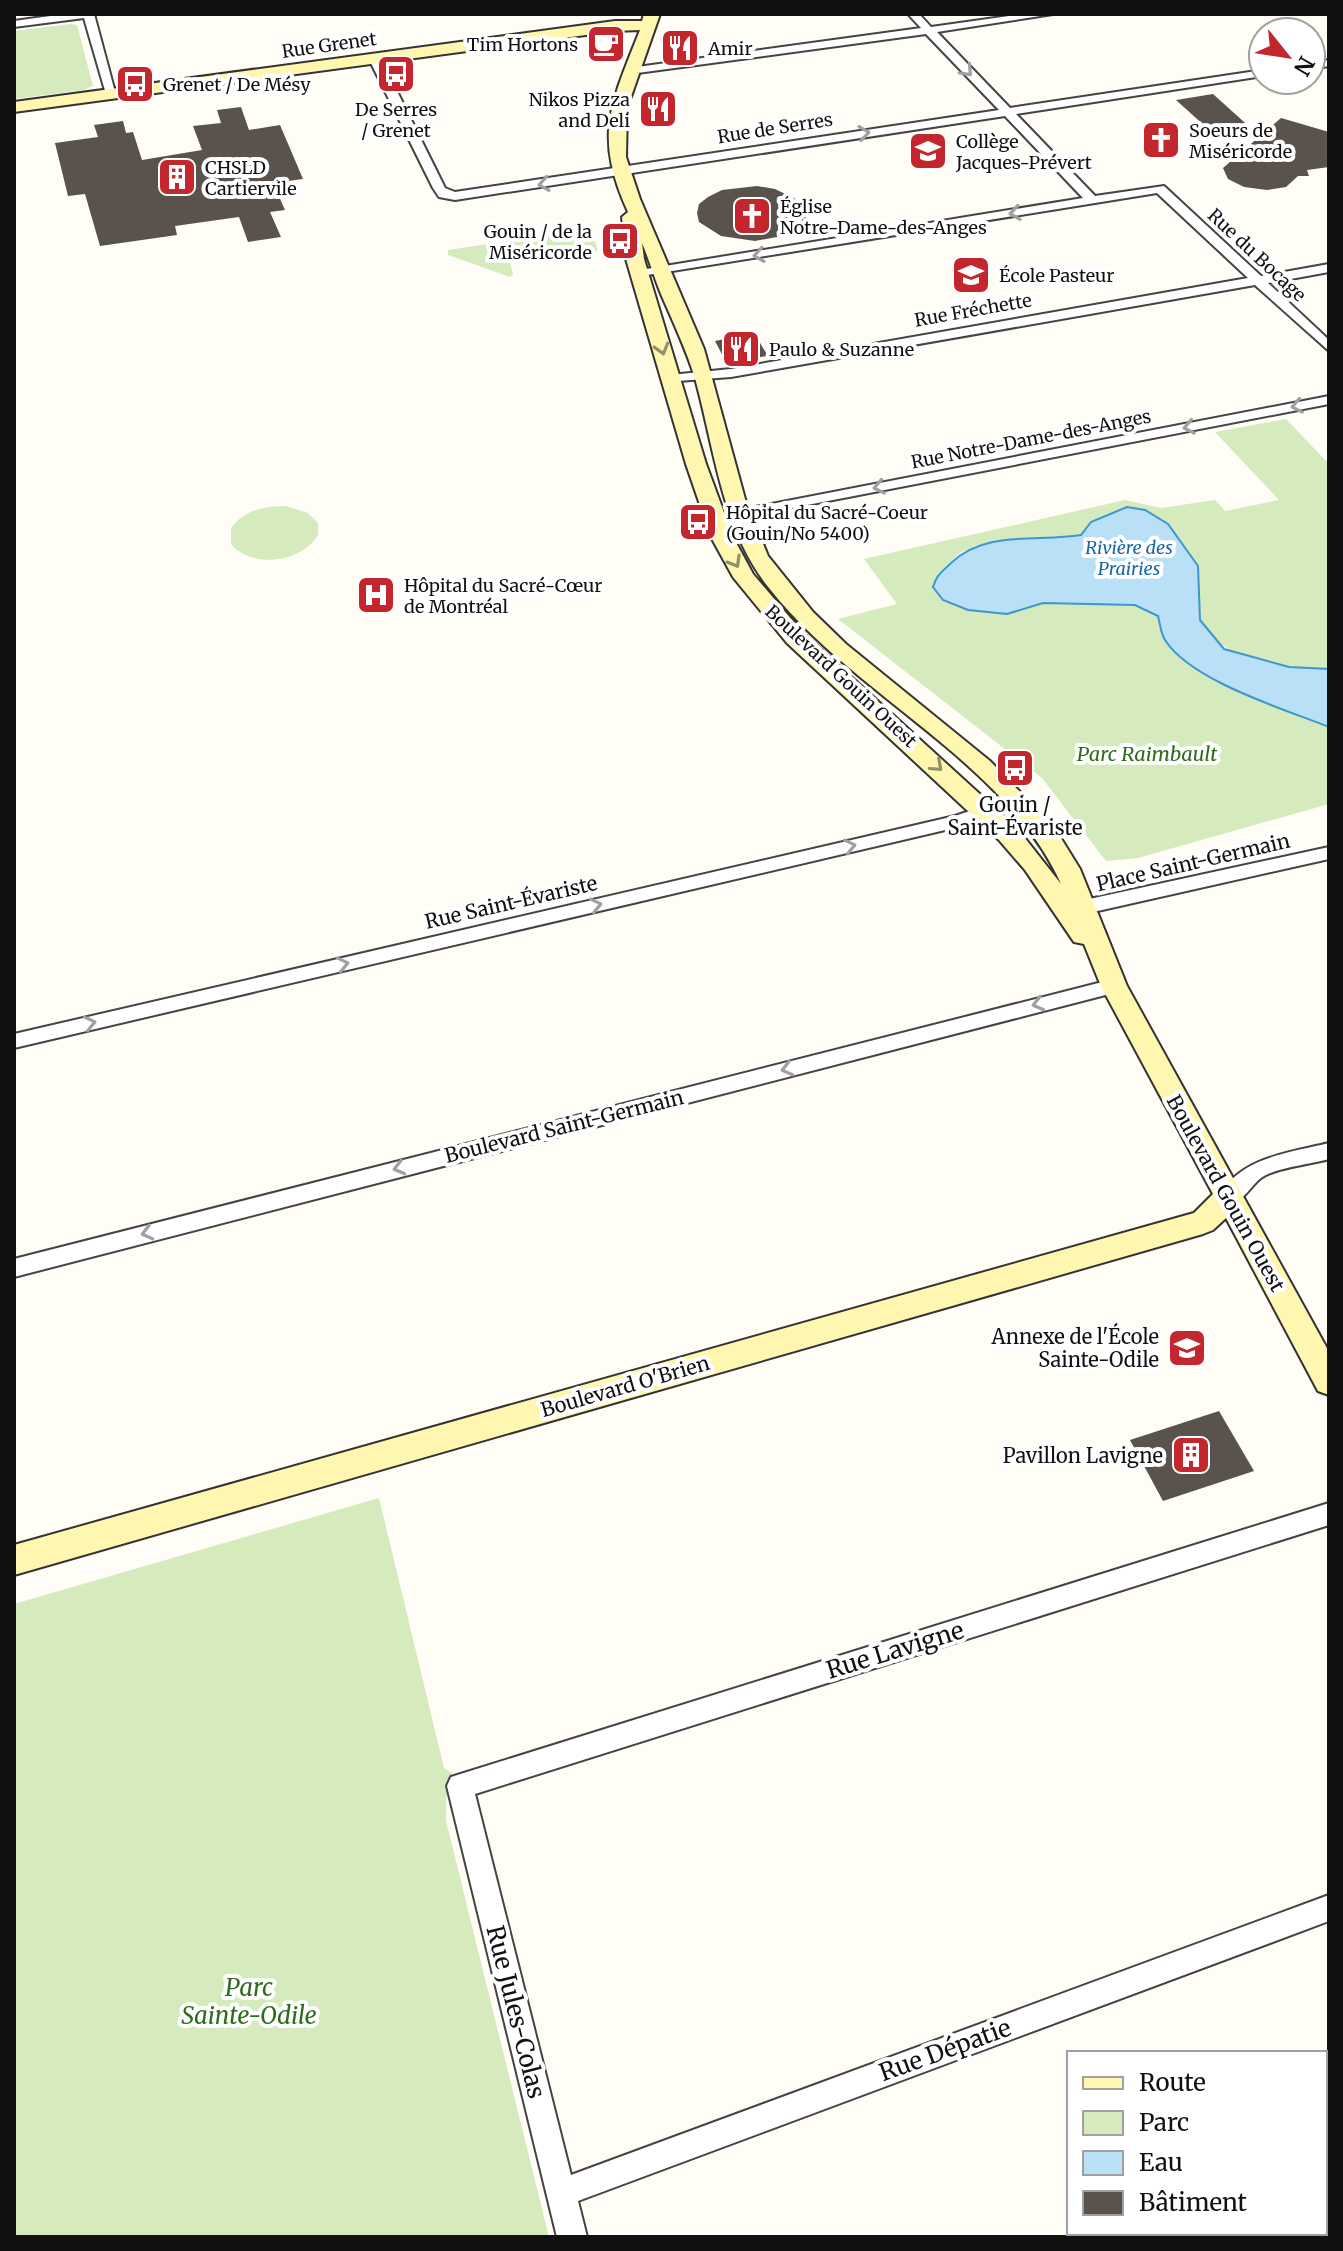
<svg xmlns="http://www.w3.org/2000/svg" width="1343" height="2251" font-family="Merriweather,serif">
<rect width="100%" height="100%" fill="#fffdf5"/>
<g fill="#d5ebbd">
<polygon points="70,24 77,25 93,86 84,90 14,99 14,31"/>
<polygon points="590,228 598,251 544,257 545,262 510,262 513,275 510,277 448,255 448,250"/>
<path d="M 1286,419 L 1329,464 L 1329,669 C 1287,667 1223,664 1202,622 C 1195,608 1199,582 1198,566 L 1091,522 L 1081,535 L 1007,539 L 961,552 L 937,574 L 943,600 L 968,610 L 1007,614 L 1043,603 L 1135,605 L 1158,616 L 1164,639 L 1186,661 L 1220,683 L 1329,727 L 1329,804 L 1138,858 L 1106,861 L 1042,778 L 838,619 L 897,604 L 864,559 L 1125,500 L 1161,508 L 1215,500 L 1225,511 L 1279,500 L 1215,432 Z"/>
<path d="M 286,506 L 308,513 L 318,523 L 318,535 C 301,563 252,569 231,544 L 231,528 C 244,510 265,506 286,506 Z"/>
<polygon points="379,1498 444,1768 456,1776 446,1798 446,1821 549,2237 14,2237 14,1604"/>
</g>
<path fill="#b9e0f7" stroke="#3f96cf" stroke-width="2" d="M 1127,507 L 1145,510 L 1168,524 L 1198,566 L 1200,620 L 1224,649 L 1289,667 L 1329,669 L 1329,727 C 1284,709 1191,681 1165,640 C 1161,634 1160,624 1158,616 L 1135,605 L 1043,603 L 1007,614 L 968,610 L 943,600 L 933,587 C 937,574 941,573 951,563 C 986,530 1036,542 1081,535 L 1091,522 Z"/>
<g fill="#5a524d">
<polygon points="1213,94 1254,131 1217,137 1176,100"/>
<polygon points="241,107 249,130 280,125 303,179 273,183 285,210 270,212 281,237 248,242 239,217 175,226 177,235 100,246 85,194 68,196 55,143 98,137 94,125 123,121 126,133 133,132 142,160 202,150 193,126 221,123 217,110"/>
<polygon points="1281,118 1329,132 1329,167 1307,170 1309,176 1298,176 1286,187 1267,190 1244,187 1228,179 1223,168"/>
<polygon points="757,186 775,189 802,202 807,211 806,220 788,235 755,241 721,236 699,222 697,213 699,204 708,197 722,190"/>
<polygon points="754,333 768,356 726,362 715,341"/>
<polygon points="1219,1411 1254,1471 1163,1501 1130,1440"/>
</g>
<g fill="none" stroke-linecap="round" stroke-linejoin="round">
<g stroke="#444" stroke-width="4">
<g id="street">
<polygon points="65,14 94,14 116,96 106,94 84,18 14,27 14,21"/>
<polygon points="908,14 919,14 931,27 1024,14 1053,14 937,32 1010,108 1263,70 1263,76 1016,114 1095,196 1164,186 1261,276 1329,264 1329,272 1268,283 1329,340 1329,351 1255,285 731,377 665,382 665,376 670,375 731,369 1248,278 1157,193 635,277 634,274 640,270 1083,198 1005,116 455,200 439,197 433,188 369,59 375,56 381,59 445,188 455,192 999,110 926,34 630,74 624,71 630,68 921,28"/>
<polygon points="1329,60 1329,66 1311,69 1311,63"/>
<polygon points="1329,396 1329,404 740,518 733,514 740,510"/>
<polygon points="1017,795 1026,801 1023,805 958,827 14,1048 14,1034 955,816"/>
<polygon points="1329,847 1329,859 1071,917 1062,910 1071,903"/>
<polygon points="1114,979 1121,981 1123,986 1121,991 14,1277 14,1259"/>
<path d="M 1329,1143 L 1329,1159 C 1312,1164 1274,1168 1261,1178 C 1248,1188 1239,1210 1221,1204 L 1218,1198 C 1239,1157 1289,1153 1329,1143 Z"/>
<polygon points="1329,1503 1329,1525 475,1794 571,2175 1329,1895 1329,1921 578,2201 587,2237 557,2237 447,1786 451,1777"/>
</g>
</g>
<g stroke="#333" stroke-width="4">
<path id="secondary" d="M 644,14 L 660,14 L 627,108 L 626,157 L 640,199 L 704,349 L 745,499 L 768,556 L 813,612 L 846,644 L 990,761 L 1054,827 L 1080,869 L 1127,986 L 1329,1352 L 1329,1395 L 1318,1391 L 1226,1218 L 1213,1230 L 1203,1234 L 14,1575 L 14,1545 L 1194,1213 L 1213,1194 L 1101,986 L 1084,944 L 1074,942 L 1025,870 L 999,840 L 787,643 L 733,577 L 711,537 L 686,464 L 626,259 L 622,217 L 628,212 C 593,135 611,104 640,30 L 615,31 L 14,112 L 14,102 L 615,21 L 642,21 ZM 642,243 C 649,259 654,277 661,294 C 673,322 686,349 695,378 C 715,450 721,528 769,588 C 852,694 1007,762 1061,884 L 1017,828 L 803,633 L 753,574 L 733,537 L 706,464 L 644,259 Z"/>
</g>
<use href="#street" fill="#fff" fill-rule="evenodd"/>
<use href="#secondary" fill="#fff6b0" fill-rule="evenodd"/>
</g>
<defs><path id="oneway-chevron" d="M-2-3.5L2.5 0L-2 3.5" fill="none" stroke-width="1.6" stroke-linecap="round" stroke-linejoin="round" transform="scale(2)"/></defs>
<g stroke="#a0a0a0">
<use href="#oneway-chevron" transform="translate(967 71) rotate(47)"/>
<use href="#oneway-chevron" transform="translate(864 133) rotate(-8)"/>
<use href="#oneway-chevron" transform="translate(544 184) rotate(171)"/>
<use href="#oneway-chevron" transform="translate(1015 213) rotate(171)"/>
<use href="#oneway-chevron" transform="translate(759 255) rotate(171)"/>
<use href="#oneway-chevron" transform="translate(1297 406) rotate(169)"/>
<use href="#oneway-chevron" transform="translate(1189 427) rotate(169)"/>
<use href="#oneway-chevron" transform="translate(879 487) rotate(169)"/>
<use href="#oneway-chevron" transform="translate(850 846) rotate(-13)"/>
<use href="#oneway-chevron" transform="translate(596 905) rotate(-13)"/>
<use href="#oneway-chevron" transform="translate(343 964) rotate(-13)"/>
<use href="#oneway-chevron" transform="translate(1038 1004) rotate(166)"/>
<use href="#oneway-chevron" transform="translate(90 1023) rotate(-13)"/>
<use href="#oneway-chevron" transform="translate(787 1069) rotate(166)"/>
<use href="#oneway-chevron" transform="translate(399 1168) rotate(166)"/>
<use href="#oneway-chevron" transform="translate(147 1233) rotate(166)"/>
</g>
<g stroke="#948f68">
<use href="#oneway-chevron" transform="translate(662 349) rotate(74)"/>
<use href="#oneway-chevron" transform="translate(735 562) rotate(60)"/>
<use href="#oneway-chevron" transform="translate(937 766) rotate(42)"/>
</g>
<defs>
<g id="cafe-square" transform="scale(2)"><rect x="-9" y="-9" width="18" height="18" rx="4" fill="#c4262e" stroke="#fff"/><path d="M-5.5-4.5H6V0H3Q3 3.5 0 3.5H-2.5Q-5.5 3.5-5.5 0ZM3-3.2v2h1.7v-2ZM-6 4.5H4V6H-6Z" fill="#fff"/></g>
<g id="restaurant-square" transform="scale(2)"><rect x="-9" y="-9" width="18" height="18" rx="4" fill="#c4262e" stroke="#fff"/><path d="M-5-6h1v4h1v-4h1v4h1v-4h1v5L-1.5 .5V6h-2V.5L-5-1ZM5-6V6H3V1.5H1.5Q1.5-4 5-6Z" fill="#fff"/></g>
<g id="bus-square" transform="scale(2)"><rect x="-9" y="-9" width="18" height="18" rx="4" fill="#c4262e" stroke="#fff"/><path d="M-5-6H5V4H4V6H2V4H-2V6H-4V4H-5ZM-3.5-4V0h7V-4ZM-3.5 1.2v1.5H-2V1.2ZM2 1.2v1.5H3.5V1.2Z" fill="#fff"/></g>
<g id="church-square" transform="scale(2)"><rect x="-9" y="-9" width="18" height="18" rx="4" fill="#c4262e" stroke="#fff"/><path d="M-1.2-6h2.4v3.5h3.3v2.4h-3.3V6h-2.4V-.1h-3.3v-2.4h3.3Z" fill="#fff"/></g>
<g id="school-square" transform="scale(2)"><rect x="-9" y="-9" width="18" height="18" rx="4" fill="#c4262e" stroke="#fff"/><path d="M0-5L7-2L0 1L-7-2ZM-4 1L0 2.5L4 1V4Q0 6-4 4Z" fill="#fff"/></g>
<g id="building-square" transform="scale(2)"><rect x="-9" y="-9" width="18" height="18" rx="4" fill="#c4262e" stroke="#fff"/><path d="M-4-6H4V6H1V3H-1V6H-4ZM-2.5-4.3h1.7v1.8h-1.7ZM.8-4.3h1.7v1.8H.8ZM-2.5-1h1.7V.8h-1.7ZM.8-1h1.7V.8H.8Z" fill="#fff"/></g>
<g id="hospital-square" transform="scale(2)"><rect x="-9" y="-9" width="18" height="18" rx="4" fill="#c4262e" stroke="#fff"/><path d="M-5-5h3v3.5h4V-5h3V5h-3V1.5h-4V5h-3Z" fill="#fff"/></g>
</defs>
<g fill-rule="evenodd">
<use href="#cafe-square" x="606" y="44"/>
<use href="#restaurant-square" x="680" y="48"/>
<use href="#bus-square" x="396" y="74"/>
<use href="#bus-square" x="135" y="84"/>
<use href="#restaurant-square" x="658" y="109"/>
<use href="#church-square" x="1161" y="140"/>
<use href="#school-square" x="928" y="151"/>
<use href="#building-square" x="177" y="177"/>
<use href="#church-square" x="752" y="216"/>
<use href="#bus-square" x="620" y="241"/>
<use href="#school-square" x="971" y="275"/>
<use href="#restaurant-square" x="741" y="349"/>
<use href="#bus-square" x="698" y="522"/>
<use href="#hospital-square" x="376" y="595"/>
<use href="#bus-square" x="1015" y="768"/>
<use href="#school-square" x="1187" y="1348"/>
<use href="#building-square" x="1191" y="1455"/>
</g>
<g text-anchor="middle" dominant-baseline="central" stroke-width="8" stroke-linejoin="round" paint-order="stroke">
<g font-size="18" fill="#111" stroke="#fff" text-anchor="start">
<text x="578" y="44" text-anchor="end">Tim Hortons</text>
<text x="708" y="48">Amir</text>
<text x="163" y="84">Grenet / De Mésy</text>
<text x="630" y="99" text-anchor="end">Nikos Pizza<tspan x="630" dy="21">and Deli</tspan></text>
<text x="396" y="109" text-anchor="middle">De Serres<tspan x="396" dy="21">/ Grenet</tspan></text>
<text x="1189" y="130">Soeurs de<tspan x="1189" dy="21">Miséricorde</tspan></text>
<text x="956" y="141">Collège<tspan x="956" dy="21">Jacques-Prévert</tspan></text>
<text x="205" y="167">CHSLD<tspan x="205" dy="21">Cartiervile</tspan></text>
<text x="780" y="206">Église<tspan x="780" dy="21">Notre-Dame-des-Anges</tspan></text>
<text x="592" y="231" text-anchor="end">Gouin / de la<tspan x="592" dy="21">Miséricorde</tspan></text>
<text x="999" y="275">École Pasteur</text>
<text x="769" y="349">Paulo &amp; Suzanne</text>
<text x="726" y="512">Hôpital du Sacré-Coeur<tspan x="726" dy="21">(Gouin/No 5400)</tspan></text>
<text x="404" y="585">Hôpital du Sacré-Cœur<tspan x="404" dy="21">de Montréal</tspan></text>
</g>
<g font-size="18" fill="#111" stroke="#fff">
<text transform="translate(329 45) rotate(-8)">Rue Grenet</text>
<text transform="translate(775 128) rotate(-9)">Rue de Serres</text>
<text transform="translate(1257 255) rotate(43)">Rue du Bocage</text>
<text transform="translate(973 310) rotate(-10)">Rue Fréchette</text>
<text transform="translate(1031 439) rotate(-11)">Rue Notre-Dame-des-Anges</text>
<text transform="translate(841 676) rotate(43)">Boulevard Gouin Ouest</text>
</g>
<g font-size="18" font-style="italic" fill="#1768a6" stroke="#fff">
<text x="1129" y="547">Rivière des<tspan x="1129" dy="21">Prairies</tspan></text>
</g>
<g font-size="20" font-style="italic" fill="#2f6b1f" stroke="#fff">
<text x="1147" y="753">Parc Raimbault</text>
</g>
<g font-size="20" fill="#111" stroke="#fff" text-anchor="end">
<text x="1015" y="804" text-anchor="middle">Gouin /<tspan x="1015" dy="23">Saint-Évariste</tspan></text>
<text x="1159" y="1336">Annexe de l'École<tspan x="1159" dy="23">Sainte-Odile</tspan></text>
<text x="1163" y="1455">Pavillon Lavigne</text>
</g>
<g font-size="20" fill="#111" stroke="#fff">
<text transform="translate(1193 862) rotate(-13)">Place Saint-Germain</text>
<text transform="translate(511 902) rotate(-13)">Rue Saint-Évariste</text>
<text transform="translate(564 1126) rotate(-14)">Boulevard Saint-Germain</text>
<text transform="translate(1226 1193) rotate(61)">Boulevard Gouin Ouest</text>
<text transform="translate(625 1386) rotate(-16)">Boulevard O'Brien</text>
</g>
<g font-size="24" fill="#111" stroke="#fff">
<text transform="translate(895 1650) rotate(-17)">Rue Lavigne</text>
<text transform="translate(516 2012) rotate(76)">Rue Jules-Colas</text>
<text transform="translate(945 2050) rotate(-20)">Rue Dépatie</text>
</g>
<g font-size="24" font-style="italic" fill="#2f6b1f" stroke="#fff">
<text x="249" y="1987">Parc<tspan x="249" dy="28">Sainte-Odile</tspan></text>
</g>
</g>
<rect width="1343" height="2251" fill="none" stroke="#111111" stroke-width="32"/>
<rect x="1067" y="2051" width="260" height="184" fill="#ffffff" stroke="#a0a0a0" stroke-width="2"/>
<rect x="1083" y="2077" width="40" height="12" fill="#fff6b0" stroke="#a0a0a0" stroke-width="2"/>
<text x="1139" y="2091" font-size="24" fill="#111111">Route</text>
<rect x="1083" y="2111" width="40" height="24" fill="#d5ebbd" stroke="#a0a0a0" stroke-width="2"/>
<text x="1139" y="2131" font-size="24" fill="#111111">Parc</text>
<rect x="1083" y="2151" width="40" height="24" fill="#b9e0f7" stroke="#a0a0a0" stroke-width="2"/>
<text x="1139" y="2171" font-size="24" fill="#111111">Eau</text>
<rect x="1083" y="2191" width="40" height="24" fill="#5a524d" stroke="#a0a0a0" stroke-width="2"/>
<text x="1139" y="2211" font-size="24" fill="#111111">Bâtiment</text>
<g transform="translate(1287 56) rotate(120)"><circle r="38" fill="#ffffff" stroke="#a0a0a0" stroke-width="2"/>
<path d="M0-6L14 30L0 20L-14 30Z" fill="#c4262e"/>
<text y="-12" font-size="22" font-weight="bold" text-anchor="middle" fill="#111111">N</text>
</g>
</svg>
